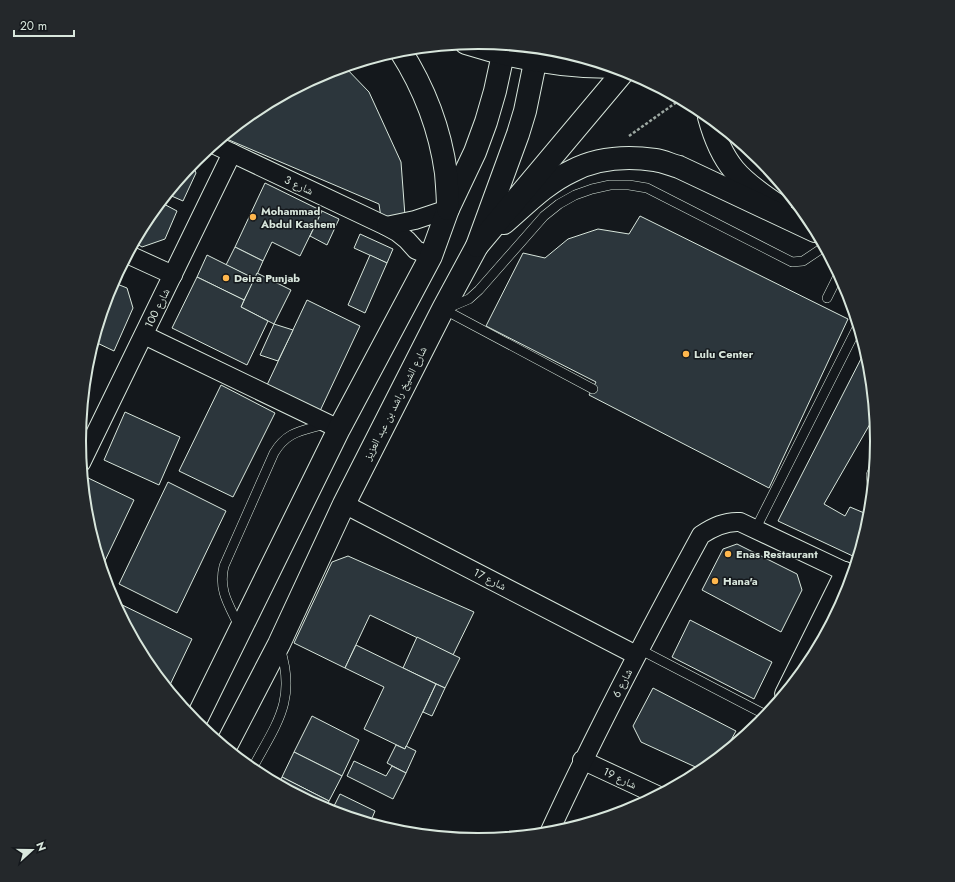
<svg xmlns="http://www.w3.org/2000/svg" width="955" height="882" font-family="Jost,'Noto Naskh Arabic',sans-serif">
<rect width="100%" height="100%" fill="#14181c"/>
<g fill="#2c363c" stroke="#d8e6dc">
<polygon points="344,66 369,92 401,162 405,216 381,218 379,204 222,137 256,109 325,72"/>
<polygon points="192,163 196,173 183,201 167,194"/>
<polygon points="265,183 322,211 300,256 272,242 263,261 235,247"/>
<polygon points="160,202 177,211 165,239 142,247 134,242 146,219"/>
<polygon points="322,211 339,219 327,245 310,236"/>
<polygon points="640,216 848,319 769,488 589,395 596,382 486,326 523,253 545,258 568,239 598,229 629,234"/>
<polygon points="360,234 393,249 387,263 354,248"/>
<polygon points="235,247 263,261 255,279 226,265"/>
<polygon points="207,255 255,279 244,300 197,277"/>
<polygon points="370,255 387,263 365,313 348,305"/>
<polygon points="257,273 291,290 274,324 241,307"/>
<polygon points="197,277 244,300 241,307 268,321 247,365 172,328"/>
<polygon points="112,282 127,288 133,308 114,351 93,341 109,288"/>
<polygon points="307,300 360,326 320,411 267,385"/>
<polygon points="274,324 293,330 278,361 260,355"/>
<polygon points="865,351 869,363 874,417 824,504 845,516 850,507 869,515 857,558 778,521"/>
<polygon points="221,385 275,413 233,497 179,471"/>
<polygon points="125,412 180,437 159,485 104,460"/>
<polygon points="84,476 134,500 101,569 86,519 82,479"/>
<polygon points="168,482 226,511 177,613 119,584"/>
<polygon points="737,544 797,574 802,590 781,632 702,590 723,549"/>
<polygon points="348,556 474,612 453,655 370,615 345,668 294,643 332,562"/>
<polygon points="112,600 192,639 168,689 146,662"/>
<polygon points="690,620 772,662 754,699 672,657"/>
<polygon points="417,637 460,658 445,688 403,668"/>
<polygon points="356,645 436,684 405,749 364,729 384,687 345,668"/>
<polygon points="436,684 445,688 432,716 423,712"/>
<polygon points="653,688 736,731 725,751 702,770 641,742 633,726"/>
<polygon points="312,716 359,740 342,776 294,752"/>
<polygon points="396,745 405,749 406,746 416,751 406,773 387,763"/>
<polygon points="294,752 342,776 329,801 282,777"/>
<polygon points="354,761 386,776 392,766 406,773 393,799 347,776"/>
<polygon points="282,777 329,801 325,810 278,785"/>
<polygon points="340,794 375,811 370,823 331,812"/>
</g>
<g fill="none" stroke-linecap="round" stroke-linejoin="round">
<g stroke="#d8e6dc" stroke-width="10">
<g id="service">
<polyline points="827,298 839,274"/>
<polyline points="448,308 469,299 479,290 544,216 559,204 575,195 592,189 610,185 629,185 647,188 792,262 803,261 824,247"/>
<polyline points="443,309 593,389"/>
<polyline points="872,484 871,475 874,468"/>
<polyline points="756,528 858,326"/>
<path d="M 239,626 C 229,605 218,590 224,566 L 274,453 C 287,431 302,431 325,424"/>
<polyline points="639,649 766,715"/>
<path d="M 252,769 C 276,724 297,701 280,648"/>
</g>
</g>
<g stroke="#d8e6dc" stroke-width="20">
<g id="minor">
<polyline points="213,144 386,226 397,232 407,240 416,250 431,256"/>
<polyline points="386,226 415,220 448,209"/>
<polyline points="127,254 173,275"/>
<polyline points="144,335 339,429"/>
<polyline points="81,463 232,153"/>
<polyline points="344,504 636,655"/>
<polyline points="784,694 845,571"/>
<polyline points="582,760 657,795"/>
<path d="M 549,833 C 596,731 647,634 701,535 C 713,527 725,521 740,522 L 852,575"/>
</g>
</g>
<g stroke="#d8e6dc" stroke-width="24">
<path id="tertiary" d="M 709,117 C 722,165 739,180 780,207"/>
</g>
<g stroke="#d8e6dc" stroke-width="24">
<g id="secondary">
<path d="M 504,223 C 525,205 546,183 572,171 C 597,158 627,156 655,160 C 663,161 671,165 679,167 L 815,231"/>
<polyline points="195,722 339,429 431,256 448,209 475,152 486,122 495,91 505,45"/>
<polyline points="225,748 279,644 344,504 443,309 477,246 518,134 525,111 538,48"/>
</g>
</g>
<g stroke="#d8e6dc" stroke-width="24">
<g id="primary">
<path d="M 466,43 C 513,58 563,67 613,67"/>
<path d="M 400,50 C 423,86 440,129 446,173 C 447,185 448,197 448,209"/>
<polyline points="477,246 624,71"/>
</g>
</g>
<polyline stroke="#9da8a2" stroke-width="2.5" stroke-dasharray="3 2" stroke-linecap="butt" points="629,136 681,99"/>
<use href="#service" stroke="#14181c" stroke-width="9"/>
<use href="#minor" stroke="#14181c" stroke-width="18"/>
<use href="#tertiary" stroke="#14181c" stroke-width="22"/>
<use href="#secondary" stroke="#14181c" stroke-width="22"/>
<use href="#primary" stroke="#14181c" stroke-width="22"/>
</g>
<g fill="#ffb74d" stroke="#14181c" stroke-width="1.5">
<circle cx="253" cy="217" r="4"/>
<circle cx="226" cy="278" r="4"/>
<circle cx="686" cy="354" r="4"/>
<circle cx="728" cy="554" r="4"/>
<circle cx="715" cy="581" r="4"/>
</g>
<g text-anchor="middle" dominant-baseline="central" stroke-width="3" stroke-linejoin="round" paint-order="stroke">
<g font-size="11" fill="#d8e6dc" stroke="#14181c">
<text transform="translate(299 185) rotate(25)">شارع 3</text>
<text transform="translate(157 308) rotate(-64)">شارع 100</text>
<text transform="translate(395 403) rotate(-63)">شارع الشيخ راشد بن عبد العزيز</text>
<text transform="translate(490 579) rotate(27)">شارع 17</text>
<text transform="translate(622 683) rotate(-63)">شارع 6</text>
<text transform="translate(620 778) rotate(25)">شارع 19</text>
</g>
<g font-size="11" font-weight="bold" fill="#d8e6dc" stroke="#14181c" text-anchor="start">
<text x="261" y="211">Mohammad<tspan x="261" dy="13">Abdul Kashem</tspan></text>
<text x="234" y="278">Deira Punjab</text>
<text x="694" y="354">Lulu Center</text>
<text x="736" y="554">Enas Restaurant</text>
<text x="723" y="581">Hana'a</text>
</g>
</g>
<path d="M0 0H955V882H0ZM86 441a392 392 0 1 1 784 0a392 392 0 1 1-784 0Z" fill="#24282b" fill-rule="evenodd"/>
<path fill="none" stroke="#d8e6dc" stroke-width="2" d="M86 441a392 392 0 1 1 784 0a392 392 0 1 1-784 0Z"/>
<g transform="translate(32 850) rotate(69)" stroke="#14181c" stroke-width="3" paint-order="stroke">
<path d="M0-3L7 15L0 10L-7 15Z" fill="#d8e6dc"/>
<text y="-6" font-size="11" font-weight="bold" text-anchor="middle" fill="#d8e6dc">N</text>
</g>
<path d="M14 30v6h60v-6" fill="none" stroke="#d8e6dc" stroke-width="2"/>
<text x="20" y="30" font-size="12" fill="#d8e6dc" stroke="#14181c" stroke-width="3" paint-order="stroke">20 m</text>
</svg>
